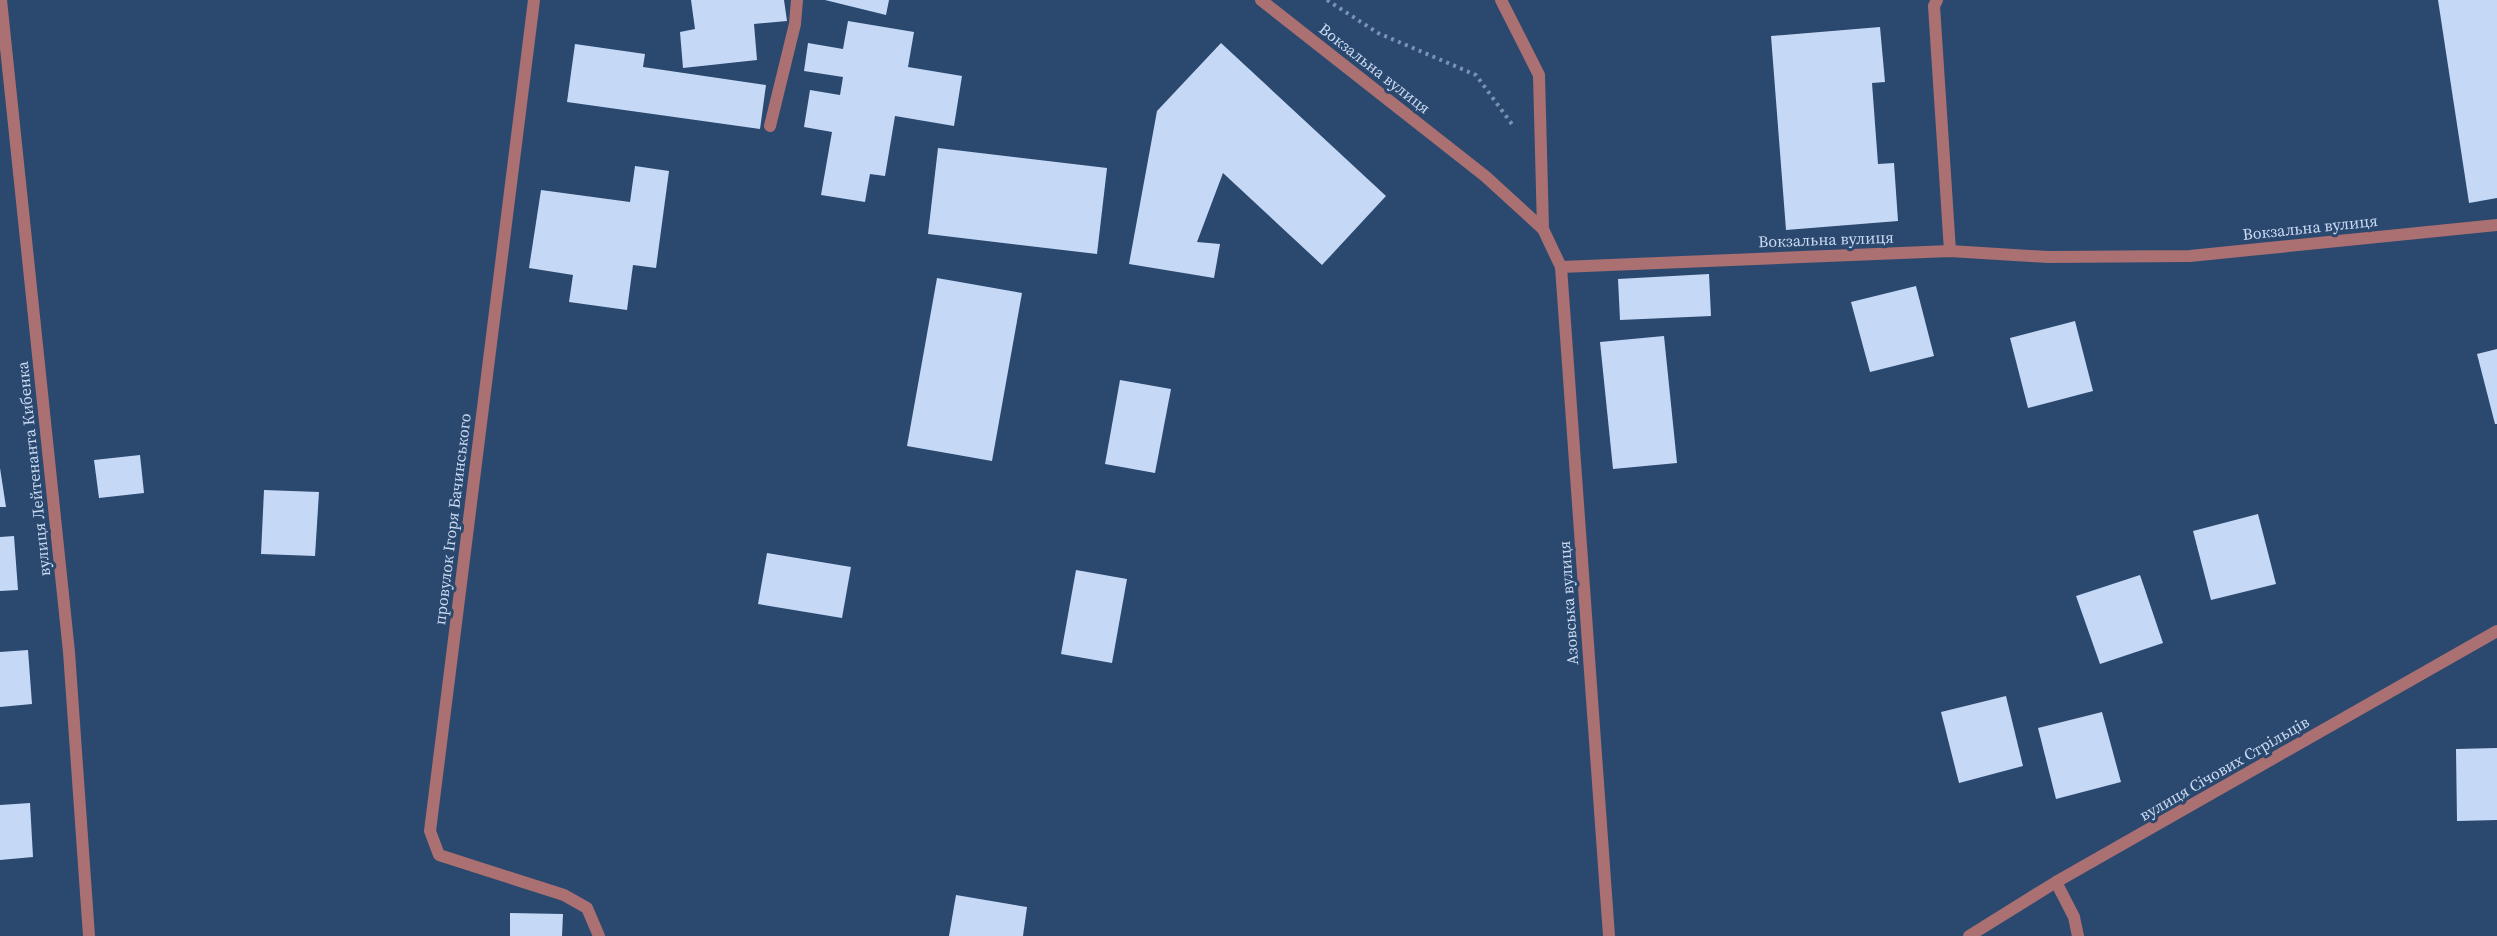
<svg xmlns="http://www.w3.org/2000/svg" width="2497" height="936" font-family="'Source Serif 4',serif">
<rect width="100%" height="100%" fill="#2b486f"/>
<g fill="#c5d9f6">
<polygon points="691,0 784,0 787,21 754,24 757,60 683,68 680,32 695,29"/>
<polygon points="825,0 889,0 886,15"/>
<polygon points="2438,0 2497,0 2497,198 2469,203"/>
<polygon points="848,21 914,32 908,67 962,76 954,126 895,116 885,176 870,174 865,202 821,195 832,132 804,127 810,90 840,95 843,77 804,71 808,43 843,49"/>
<polygon points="1880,27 1885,82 1872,83 1878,164 1894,163 1898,221 1786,230 1771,36"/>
<polygon points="1221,43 1386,196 1322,265 1223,173 1197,242 1220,244 1214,278 1129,264 1157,111"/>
<polygon points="575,44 645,54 643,67 766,85 760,129 567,102"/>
<polygon points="938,148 1107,168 1097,254 928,234"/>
<polygon points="635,166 669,171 656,268 633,265 627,310 569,302 573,275 529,268 541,190 630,202"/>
<polygon points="1709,274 1711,316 1620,320 1618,279"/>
<polygon points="937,278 1022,293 992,461 907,446"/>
<polygon points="1916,286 1934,356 1870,372 1851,302"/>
<polygon points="2075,321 2093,391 2028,408 2010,338"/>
<polygon points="1664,336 1677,463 1613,469 1600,342"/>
<polygon points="2497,349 2497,424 2495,424 2477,354"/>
<polygon points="1120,380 1171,389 1155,473 1105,464"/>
<polygon points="140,455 144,493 99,498 94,460"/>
<polygon points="0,468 6,507 0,507"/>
<polygon points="264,490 319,492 315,556 261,554"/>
<polygon points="2258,514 2276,584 2211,600 2193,531"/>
<polygon points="14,536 18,590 0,591 0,537"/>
<polygon points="767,553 851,567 842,618 758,604"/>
<polygon points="1076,570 1127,579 1112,663 1061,654"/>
<polygon points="2140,575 2163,643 2100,664 2076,596"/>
<polygon points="28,650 32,704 0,707 0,652"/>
<polygon points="2006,696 2023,766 1959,783 1941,712"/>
<polygon points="2102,712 2121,782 2056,799 2038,728"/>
<polygon points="2497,748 2497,820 2457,821 2456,749"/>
<polygon points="30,803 33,857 0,860 0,805"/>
<polygon points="956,895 1027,907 1023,936 949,936"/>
<polygon points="510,913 563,914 562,936 510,936"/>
</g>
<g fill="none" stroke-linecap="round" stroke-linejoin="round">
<polyline stroke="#7b92b1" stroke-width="4" stroke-dasharray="3 4.5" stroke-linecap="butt" points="1327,0 1378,33 1476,75 1514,127"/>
<g stroke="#ab7072" stroke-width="12">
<polyline points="1501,0 1539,75 1543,229"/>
<polyline points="1937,0 1934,6 1950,251"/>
<polyline points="770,126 795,24 797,0"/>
</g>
<g stroke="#ab7072" stroke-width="12">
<polyline points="1,0 69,652 89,936"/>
<polyline points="534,0 430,831 439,855 564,895 587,908 599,936"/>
<polyline points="1261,0 1485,176 1543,229 1561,267 1950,251 2048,257 2190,256 2497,225"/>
<polyline points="1561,267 1609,936"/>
<polyline points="2056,882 2074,917 2078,936"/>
<polyline points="1969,936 2056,882 2497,631"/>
</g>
</g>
<g text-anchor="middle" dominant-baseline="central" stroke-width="6" stroke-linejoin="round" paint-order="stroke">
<g font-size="16" fill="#c9daf2" stroke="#2b486f">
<text transform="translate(1375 68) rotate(38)">Вокзальна вулиця</text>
<text transform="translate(2310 227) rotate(-6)">Вокзальна вулиця</text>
<text transform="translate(1826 239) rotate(-2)">Вокзальна вулиця</text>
<text transform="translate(33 469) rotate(-96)">вулиця Лейтенанта Кибенка</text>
<text transform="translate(452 519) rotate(-83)">провулок Ігоря Бачинського</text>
<text transform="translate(1568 603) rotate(-94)">Азовська вулиця</text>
<text transform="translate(2224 768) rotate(-30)">вулиця Січових Стрільців</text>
</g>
</g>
</svg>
